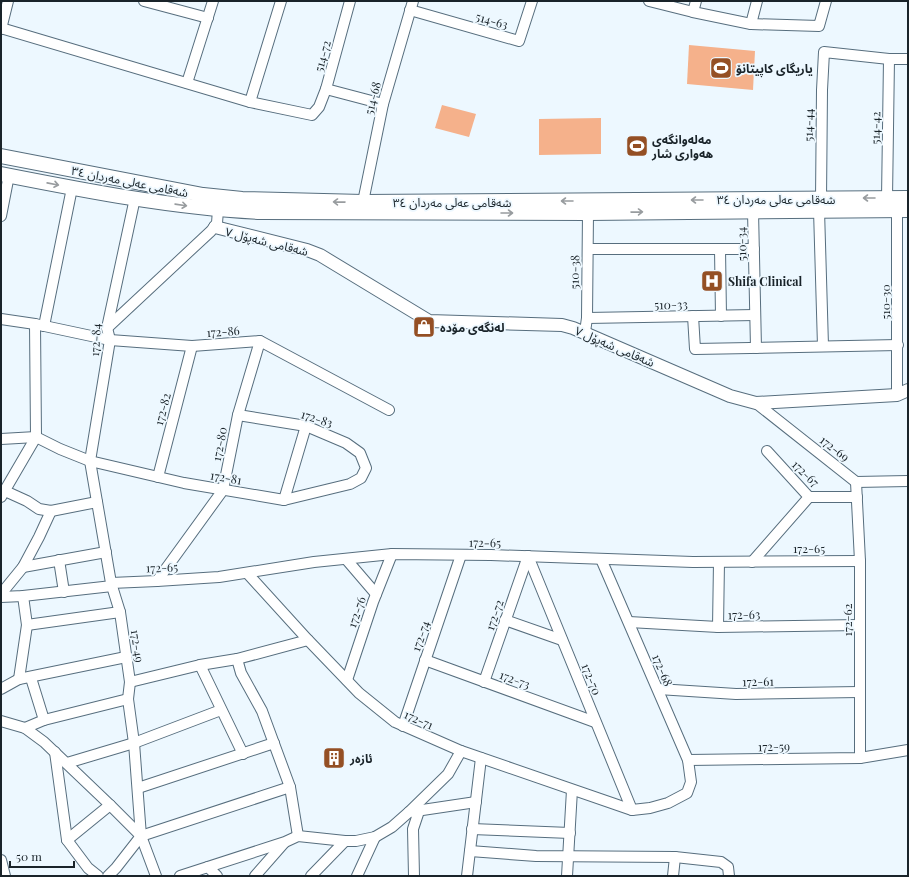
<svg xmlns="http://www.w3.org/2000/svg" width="909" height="877" font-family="'Playfair Display','Noto Sans Arabic',serif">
<rect width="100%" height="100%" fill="#edf8ff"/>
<g fill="#f5b18b">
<polygon points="689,45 755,51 753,90 687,84"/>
<polygon points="442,105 476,114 469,137 435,128"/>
<polygon points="601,118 601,154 539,155 539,119"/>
</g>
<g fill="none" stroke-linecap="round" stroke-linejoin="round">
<g stroke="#576e7e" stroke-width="12">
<g id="minor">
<polyline points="144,1 208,18"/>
<polyline points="649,1 693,12 751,24 819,26 826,1"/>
<polyline points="410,10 519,41 532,1"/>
<polyline points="693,12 696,1"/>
<polyline points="751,24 757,1"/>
<polyline points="1,28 250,102 312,115 319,107 326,89 350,1"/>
<polyline points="1,29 8,1"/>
<polyline points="187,83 213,1"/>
<polyline points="326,89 383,104"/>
<polyline points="250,102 281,1"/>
<polyline points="135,198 107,328 110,340 90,461 111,583 120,612 130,682 128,699 134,743 141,836"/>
<polyline points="887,198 889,59"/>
<polyline points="821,199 822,90 824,52 889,59 908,59"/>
<polyline points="363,202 383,104 413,1"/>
<polyline points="819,210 823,346"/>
<polyline points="753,211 756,348"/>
<polyline points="1,216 9,175"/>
<polyline points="588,249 754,249"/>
<polyline points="720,249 721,316"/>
<polyline points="693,316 695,349 898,345"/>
<polyline points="587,318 755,315"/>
<polyline points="1,319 35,324 110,340 192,346 260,341 389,410"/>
<polyline points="44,326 72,188"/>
<polyline points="107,328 211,231 217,223 218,210"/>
<polyline points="585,332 587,318 588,213"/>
<polyline points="897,395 897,210"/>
<polyline points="756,403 856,482 908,481"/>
<polyline points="1,439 36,437 60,449 90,461 184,483 284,500 350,484 361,478 366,468 360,453 346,443 306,426 238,415"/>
<polyline points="767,451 809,497 857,497"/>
<polyline points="158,477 192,346"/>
<polyline points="856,482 860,561 860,758"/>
<polyline points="5,491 27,501 39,509 51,511 97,502"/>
<polyline points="1,497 36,437 35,324"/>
<polyline points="284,500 306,426"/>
<polyline points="528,556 632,810"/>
<polyline points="346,559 376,594"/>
<polyline points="59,560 64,592"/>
<polyline points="752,562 809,497"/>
<polyline points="23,567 106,552"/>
<polyline points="247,573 308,640 359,693 395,722 461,751 632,810 650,808 668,803 687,793 691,782 688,760 601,559"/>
<polyline points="157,581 223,490 238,415 260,341"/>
<polyline points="111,583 157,581 219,577 314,562 392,554 491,555 693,562 860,561"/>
<polyline points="1,594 23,567 39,537 51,511"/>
<polyline points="1,597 23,596 112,586"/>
<polyline points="505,620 562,640"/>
<polyline points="629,622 718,627 860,625"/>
<polyline points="27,625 120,612"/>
<polyline points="718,627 719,562"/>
<polyline points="237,659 241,673 262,711 290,787 298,836"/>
<polyline points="425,660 595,722"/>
<polyline points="200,665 243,754"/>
<polyline points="31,678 44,720"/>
<polyline points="19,679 27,625 23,596"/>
<polyline points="347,680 373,602 392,554"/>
<polyline points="130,682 200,665 237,659 308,640"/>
<polyline points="484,682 528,556"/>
<polyline points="1,689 19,679 126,657"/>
<polyline points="658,689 736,694 859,692"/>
<polyline points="1,721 25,728 44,742 110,805 141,836 156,876"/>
<polyline points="403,726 461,555"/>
<polyline points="25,728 44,720 128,699"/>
<polyline points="55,752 67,840 88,868 98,876"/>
<polyline points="688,760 860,758 908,750"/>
<polyline points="67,763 134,743 221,710"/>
<polyline points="138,788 274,743"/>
<polyline points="409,812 476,802"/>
<polyline points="472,829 570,833"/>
<polyline points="67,840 110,805"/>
<polyline points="470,851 536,856 675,857 721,862 728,867 729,876"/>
<polyline points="1,860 5,876"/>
<polyline points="208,867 217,876"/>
<polyline points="108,876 116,868 141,836 290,787"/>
<polyline points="180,876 285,842 298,836 345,841 356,841 375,837 392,827 409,812 448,774 461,751"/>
<polyline points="255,876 284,843"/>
<polyline points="311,876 345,841"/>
<polyline points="357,876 375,837"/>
<polyline points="414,876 413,829 419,811"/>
<polyline points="467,876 481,758"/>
<polyline points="567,876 572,790"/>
<polyline points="673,876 675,857"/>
</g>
</g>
<g stroke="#576e7e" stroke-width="14">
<polyline id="tertiary" points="215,227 307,250 320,255 429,321 562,325 573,328 730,396 756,403 897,395 908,390"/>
</g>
<g stroke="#576e7e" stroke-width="16">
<g id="secondary">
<polyline points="1,156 203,195 242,199 363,202 908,198"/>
<path d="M 1,174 C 87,191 174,208 261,212 L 588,213 L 908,210"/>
</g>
</g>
<use href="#minor" stroke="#fff" stroke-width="10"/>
<use href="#tertiary" stroke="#fff" stroke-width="12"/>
<use href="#secondary" stroke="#fff" stroke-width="14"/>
</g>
<defs><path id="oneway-shaft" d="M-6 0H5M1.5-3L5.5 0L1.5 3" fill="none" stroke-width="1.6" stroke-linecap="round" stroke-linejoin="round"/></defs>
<g stroke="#989c9f">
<use href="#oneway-shaft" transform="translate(53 184) rotate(11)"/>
<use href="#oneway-shaft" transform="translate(869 198) rotate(180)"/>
<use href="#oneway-shaft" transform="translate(697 200) rotate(180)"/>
<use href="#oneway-shaft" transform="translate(567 201) rotate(180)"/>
<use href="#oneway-shaft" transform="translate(339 202) rotate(-179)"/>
<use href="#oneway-shaft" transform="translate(181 205) rotate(8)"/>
<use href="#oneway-shaft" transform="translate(637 212) rotate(-1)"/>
<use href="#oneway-shaft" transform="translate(507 213)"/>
</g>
<defs>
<g id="stadium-square" transform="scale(1.15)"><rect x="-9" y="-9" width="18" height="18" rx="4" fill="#944f24" stroke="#edf8ff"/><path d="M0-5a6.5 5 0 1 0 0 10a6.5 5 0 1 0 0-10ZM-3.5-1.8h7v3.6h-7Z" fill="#fff"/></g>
<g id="hospital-square" transform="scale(1.15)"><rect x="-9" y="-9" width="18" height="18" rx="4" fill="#944f24" stroke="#edf8ff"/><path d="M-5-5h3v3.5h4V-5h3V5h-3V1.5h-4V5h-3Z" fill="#fff"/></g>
<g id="shop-square" transform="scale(1.15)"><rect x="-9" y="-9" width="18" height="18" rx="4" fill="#944f24" stroke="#edf8ff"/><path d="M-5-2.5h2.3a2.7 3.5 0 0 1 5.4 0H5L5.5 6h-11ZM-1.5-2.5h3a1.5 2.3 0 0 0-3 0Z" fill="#fff"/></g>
<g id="building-square" transform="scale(1.15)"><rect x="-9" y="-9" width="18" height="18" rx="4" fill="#944f24" stroke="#edf8ff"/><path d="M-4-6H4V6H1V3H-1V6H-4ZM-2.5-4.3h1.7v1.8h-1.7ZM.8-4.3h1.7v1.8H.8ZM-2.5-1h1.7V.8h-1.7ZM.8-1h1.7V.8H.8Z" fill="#fff"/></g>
</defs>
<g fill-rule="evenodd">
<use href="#stadium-square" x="721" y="68"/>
<use href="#stadium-square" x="637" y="146"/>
<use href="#hospital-square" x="712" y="281"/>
<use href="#shop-square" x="424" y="327"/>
<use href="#building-square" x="334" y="758"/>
</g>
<g text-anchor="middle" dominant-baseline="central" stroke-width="3.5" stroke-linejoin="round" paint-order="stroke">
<g font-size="12" fill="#1a242a" stroke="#edf8ff">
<text transform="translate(492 20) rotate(16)">514-63</text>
<text transform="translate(322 56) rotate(-74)">514-72</text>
<text transform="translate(372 98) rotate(-76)">514-68</text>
<text transform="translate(808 125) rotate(-89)">514-44</text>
<text transform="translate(875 128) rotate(-89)">514-42</text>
<text transform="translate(130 181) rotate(11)">شەقامی عەلی مەردان ٣٤</text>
<text x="776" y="199">شەقامی عەلی مەردان ٣٤</text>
<text x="452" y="202">شەقامی عەلی مەردان ٣٤</text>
<text transform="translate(267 241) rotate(14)">شەقامی شەپۆل ٧</text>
<text transform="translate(741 244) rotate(-91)">510-34</text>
<text transform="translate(574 272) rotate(-89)">510-38</text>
<text transform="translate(885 302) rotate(-90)">510-30</text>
<text transform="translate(671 304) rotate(-1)">510-33</text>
<text transform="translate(223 331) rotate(-4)">172-86</text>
<text transform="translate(95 340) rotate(-87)">172-84</text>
<text transform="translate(615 346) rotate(23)">شەقامی شەپۆل ٧</text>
<text transform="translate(162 409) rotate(-75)">172-82</text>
<text transform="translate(317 418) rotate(18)">172-83</text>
<text transform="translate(219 444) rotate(-79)">172-80</text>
<text transform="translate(835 448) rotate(38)">172-69</text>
<text transform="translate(806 473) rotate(44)">172-67</text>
<text transform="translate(226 477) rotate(10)">172-81</text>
<text transform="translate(485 542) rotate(1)">172-65</text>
<text x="809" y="548">172-65</text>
<text transform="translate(162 567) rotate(-2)">172-65</text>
<text transform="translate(356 612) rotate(-71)">172-76</text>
<text transform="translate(744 614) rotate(-1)">172-63</text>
<text transform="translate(494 615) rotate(-71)">172-72</text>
<text transform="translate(847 620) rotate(-90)">172-62</text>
<text transform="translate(420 636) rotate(-71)">172-74</text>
<text transform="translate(138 646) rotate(82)">172-49</text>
<text transform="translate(663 670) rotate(67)">172-68</text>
<text transform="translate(515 679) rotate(20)">172-73</text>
<text transform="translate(592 679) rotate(68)">172-70</text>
<text transform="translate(758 681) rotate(-1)">172-61</text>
<text transform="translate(419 719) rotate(24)">172-71</text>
<text transform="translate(774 746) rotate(-1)">172-59</text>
</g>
<g font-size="12" font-weight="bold" fill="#1a242a" stroke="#edf8ff" text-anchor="start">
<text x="736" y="68">یاریگای کاپیتانۆ</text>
<text x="652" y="139">مەلەوانگەی<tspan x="652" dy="14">هەواری شار</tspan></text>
<text x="728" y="281">Shifa Clinical</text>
<text x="440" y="327">لەنگەی مۆدە</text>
<text x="350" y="758">ئازەر</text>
</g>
</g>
<rect width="909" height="877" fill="none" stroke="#1a242a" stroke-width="4"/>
<path d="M10 861v6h64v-6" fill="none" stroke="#1a242a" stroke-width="2"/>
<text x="16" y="861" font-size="12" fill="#1a242a" stroke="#edf8ff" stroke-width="3" paint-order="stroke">50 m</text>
</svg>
